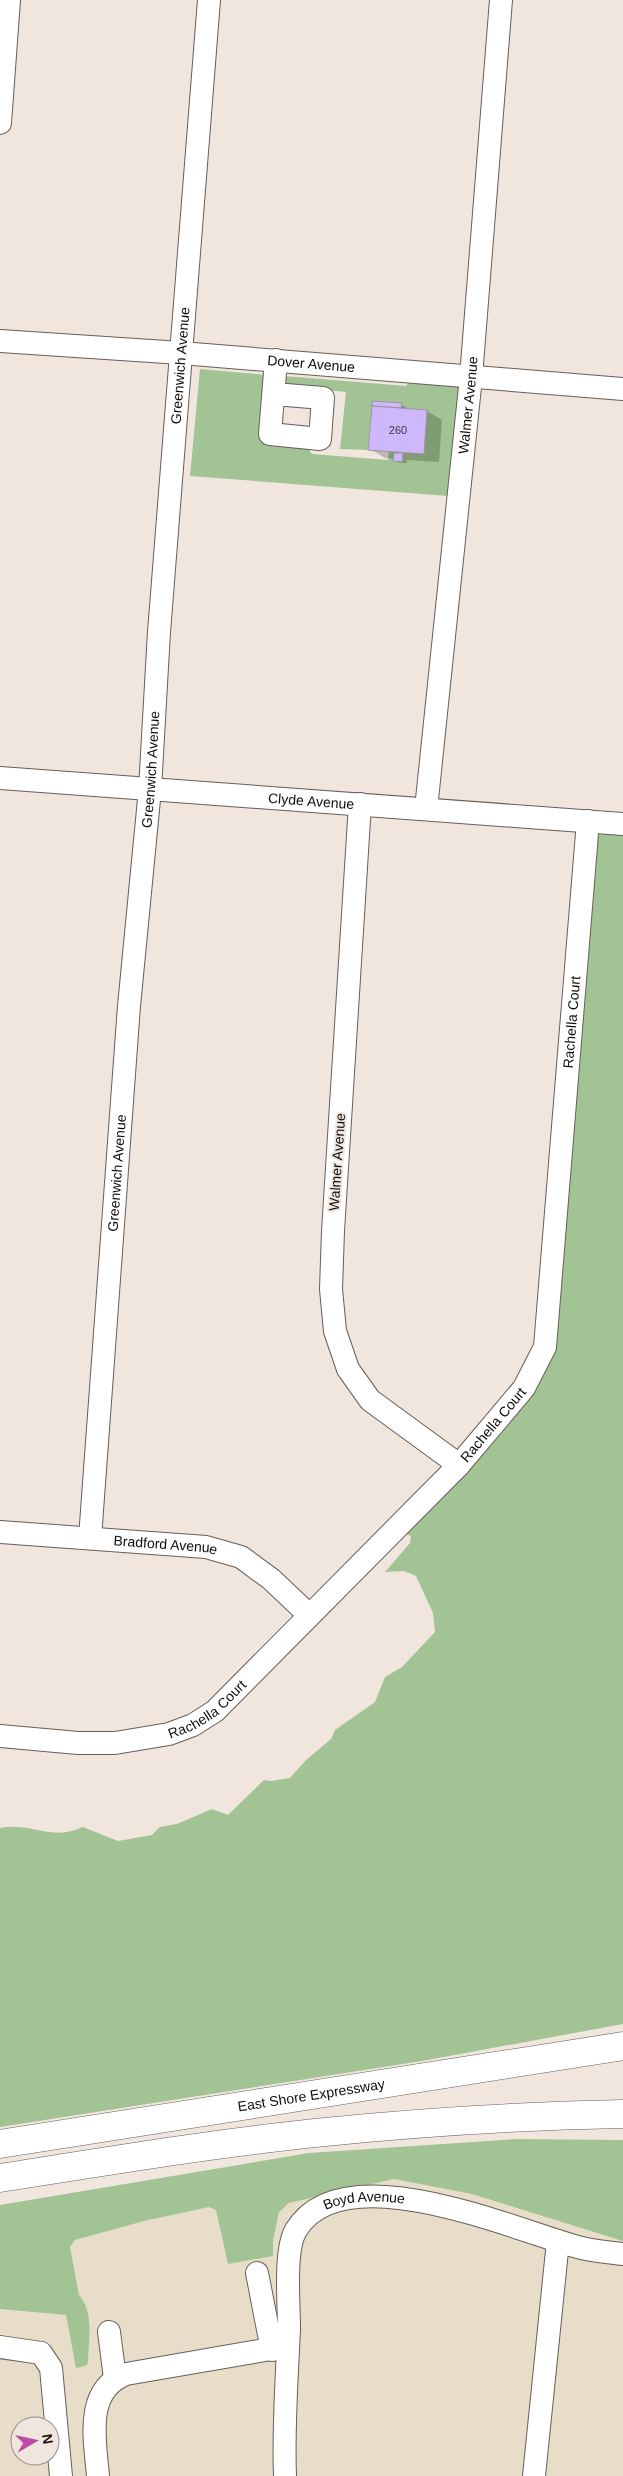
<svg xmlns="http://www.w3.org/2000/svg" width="623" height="2476" font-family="Arial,sans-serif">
<rect width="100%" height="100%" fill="#f1e6de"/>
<path fill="#e7ddc8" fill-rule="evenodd" d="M 395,2179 L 472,2194 L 623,2241 L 623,2476 L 0,2476 L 0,2309 L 66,2315 L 76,2367 L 85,2366 L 90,2322 L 84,2301 L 79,2295 L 70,2246 L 75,2240 L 144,2221 L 209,2207 L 216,2210 L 228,2264 L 273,2256 L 273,2241 L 279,2212 L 289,2203 ZM 20,2426 L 50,2426 L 50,2456 L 20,2456 Z"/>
<g fill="#a2c393">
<path d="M 200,369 L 267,375 L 261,441 L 306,445 L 312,454 L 388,460 L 389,451 L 424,454 L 427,410 L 372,406 L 368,450 L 340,449 L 346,392 L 284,386 L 284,376 L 406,386 L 408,383 L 456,385 L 463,391 C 459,427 450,461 448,496 L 190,476 Z"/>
<path d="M 623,822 L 623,2024 L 422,2061 L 0,2127 L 0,1828 C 34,1822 48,1842 83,1827 L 118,1841 L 152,1835 L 160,1827 L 177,1824 L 212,1809 L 228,1815 L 264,1780 L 271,1781 L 290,1778 L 305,1761 L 331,1739 L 335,1730 L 375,1702 L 385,1677 L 402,1667 L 435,1632 L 433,1613 L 416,1576 L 404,1571 L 385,1572 L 410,1543 L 411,1536 L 402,1533 L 551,1353 L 588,831 Z"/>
<path d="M 516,2139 L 623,2140 L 623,2241 L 472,2194 L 394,2179 L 289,2203 L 279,2212 L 273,2241 L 273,2256 L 228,2264 L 216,2210 L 209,2207 L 144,2221 L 75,2240 L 70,2247 L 79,2295 C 95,2313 88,2341 88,2363 L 85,2366 L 76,2368 L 66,2315 L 0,2309 L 0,2205 L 309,2153 Z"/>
</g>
<polygon fill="#0003" points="373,402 401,405 406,407 406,410 427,411 442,420 439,462 407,460 407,463 399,463 395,459 385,458 370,449"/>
<g fill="#ceb7fa" stroke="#9a97a1">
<polygon points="372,401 402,403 401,408 372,406"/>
<polygon points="372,406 427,410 424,454 368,450"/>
<polygon points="394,453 403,453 402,462 393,461"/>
</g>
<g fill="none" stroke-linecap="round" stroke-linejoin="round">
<g stroke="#675e58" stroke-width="24">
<g id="minor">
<polyline points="0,123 9,0"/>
<path id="s1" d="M 0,341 L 181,353 L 623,389"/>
<polyline points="274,394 323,398 320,439 270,434 276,360"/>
<path id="s2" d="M 0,778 L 623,824"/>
<polyline points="360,804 333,1231 331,1289 335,1331 348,1369 370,1400 459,1465"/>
<path id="s3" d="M 426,809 L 471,377 L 501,0"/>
<path id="s4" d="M 0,1532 L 206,1547 L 241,1557 L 271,1579 L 309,1615"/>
<path id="s5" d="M 90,1538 L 129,1006 L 150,789 L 159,632 L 209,0"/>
<path id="s6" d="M 0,1736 L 78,1743 L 115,1743 L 169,1734 L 193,1725 L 215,1711 L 459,1465 L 524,1388 L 545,1347 L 588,821"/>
<polyline points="257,2273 272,2350"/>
<polyline points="109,2332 115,2378"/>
<polyline points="0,2347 41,2353 51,2368 61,2476"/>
<path d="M 98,2476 C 95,2440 84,2390 126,2374 L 288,2346"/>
<path id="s7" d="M 285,2476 C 283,2426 287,2378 289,2328 C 289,2303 284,2250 296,2230 C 342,2154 510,2228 574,2246 C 590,2251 607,2252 623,2254"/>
<polyline points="534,2476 558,2241"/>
</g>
</g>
<g stroke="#675e58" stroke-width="29">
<g id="highway">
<path id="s8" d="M 0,2144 L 623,2046"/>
<path d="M 0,2178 C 108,2161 216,2143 325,2132 C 424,2122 524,2116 623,2114"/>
</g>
</g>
<use href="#minor" stroke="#fff" stroke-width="22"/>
<use href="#highway" stroke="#fff" stroke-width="28"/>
</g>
<g text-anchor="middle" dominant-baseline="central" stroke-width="4" stroke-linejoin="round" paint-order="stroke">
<g font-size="11" fill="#403746">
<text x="398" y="430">260</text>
</g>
<g font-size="14" fill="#100c0a" stroke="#f1e6de">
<text stroke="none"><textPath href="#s1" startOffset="312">Dover Avenue</textPath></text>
<text stroke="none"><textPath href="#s5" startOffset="1176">Greenwich Avenue</textPath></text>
<text stroke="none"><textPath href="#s3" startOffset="406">Walmer Avenue</textPath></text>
<text stroke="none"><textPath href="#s5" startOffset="771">Greenwich Avenue</textPath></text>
<text stroke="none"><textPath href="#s2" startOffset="312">Clyde Avenue</textPath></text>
<text stroke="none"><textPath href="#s6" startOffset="1041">Rachella Court</textPath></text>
<text transform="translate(337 1162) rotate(-86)">Walmer Avenue</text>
<text stroke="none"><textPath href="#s5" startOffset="366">Greenwich Avenue</textPath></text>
<text stroke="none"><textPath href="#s6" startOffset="621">Rachella Court</textPath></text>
<text stroke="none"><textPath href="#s4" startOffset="166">Bradford Avenue</textPath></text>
<text stroke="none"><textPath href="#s6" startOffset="216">Rachella Court</textPath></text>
<text stroke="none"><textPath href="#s8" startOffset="315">East Shore Expressway</textPath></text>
<text stroke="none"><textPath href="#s7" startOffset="326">Boyd Avenue</textPath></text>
</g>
</g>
<g transform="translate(35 2441) rotate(81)"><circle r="24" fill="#f1e6de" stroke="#978f89"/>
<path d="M0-4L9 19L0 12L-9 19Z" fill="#bc4ba6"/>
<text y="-8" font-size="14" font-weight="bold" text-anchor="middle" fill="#100c0a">N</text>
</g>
</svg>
